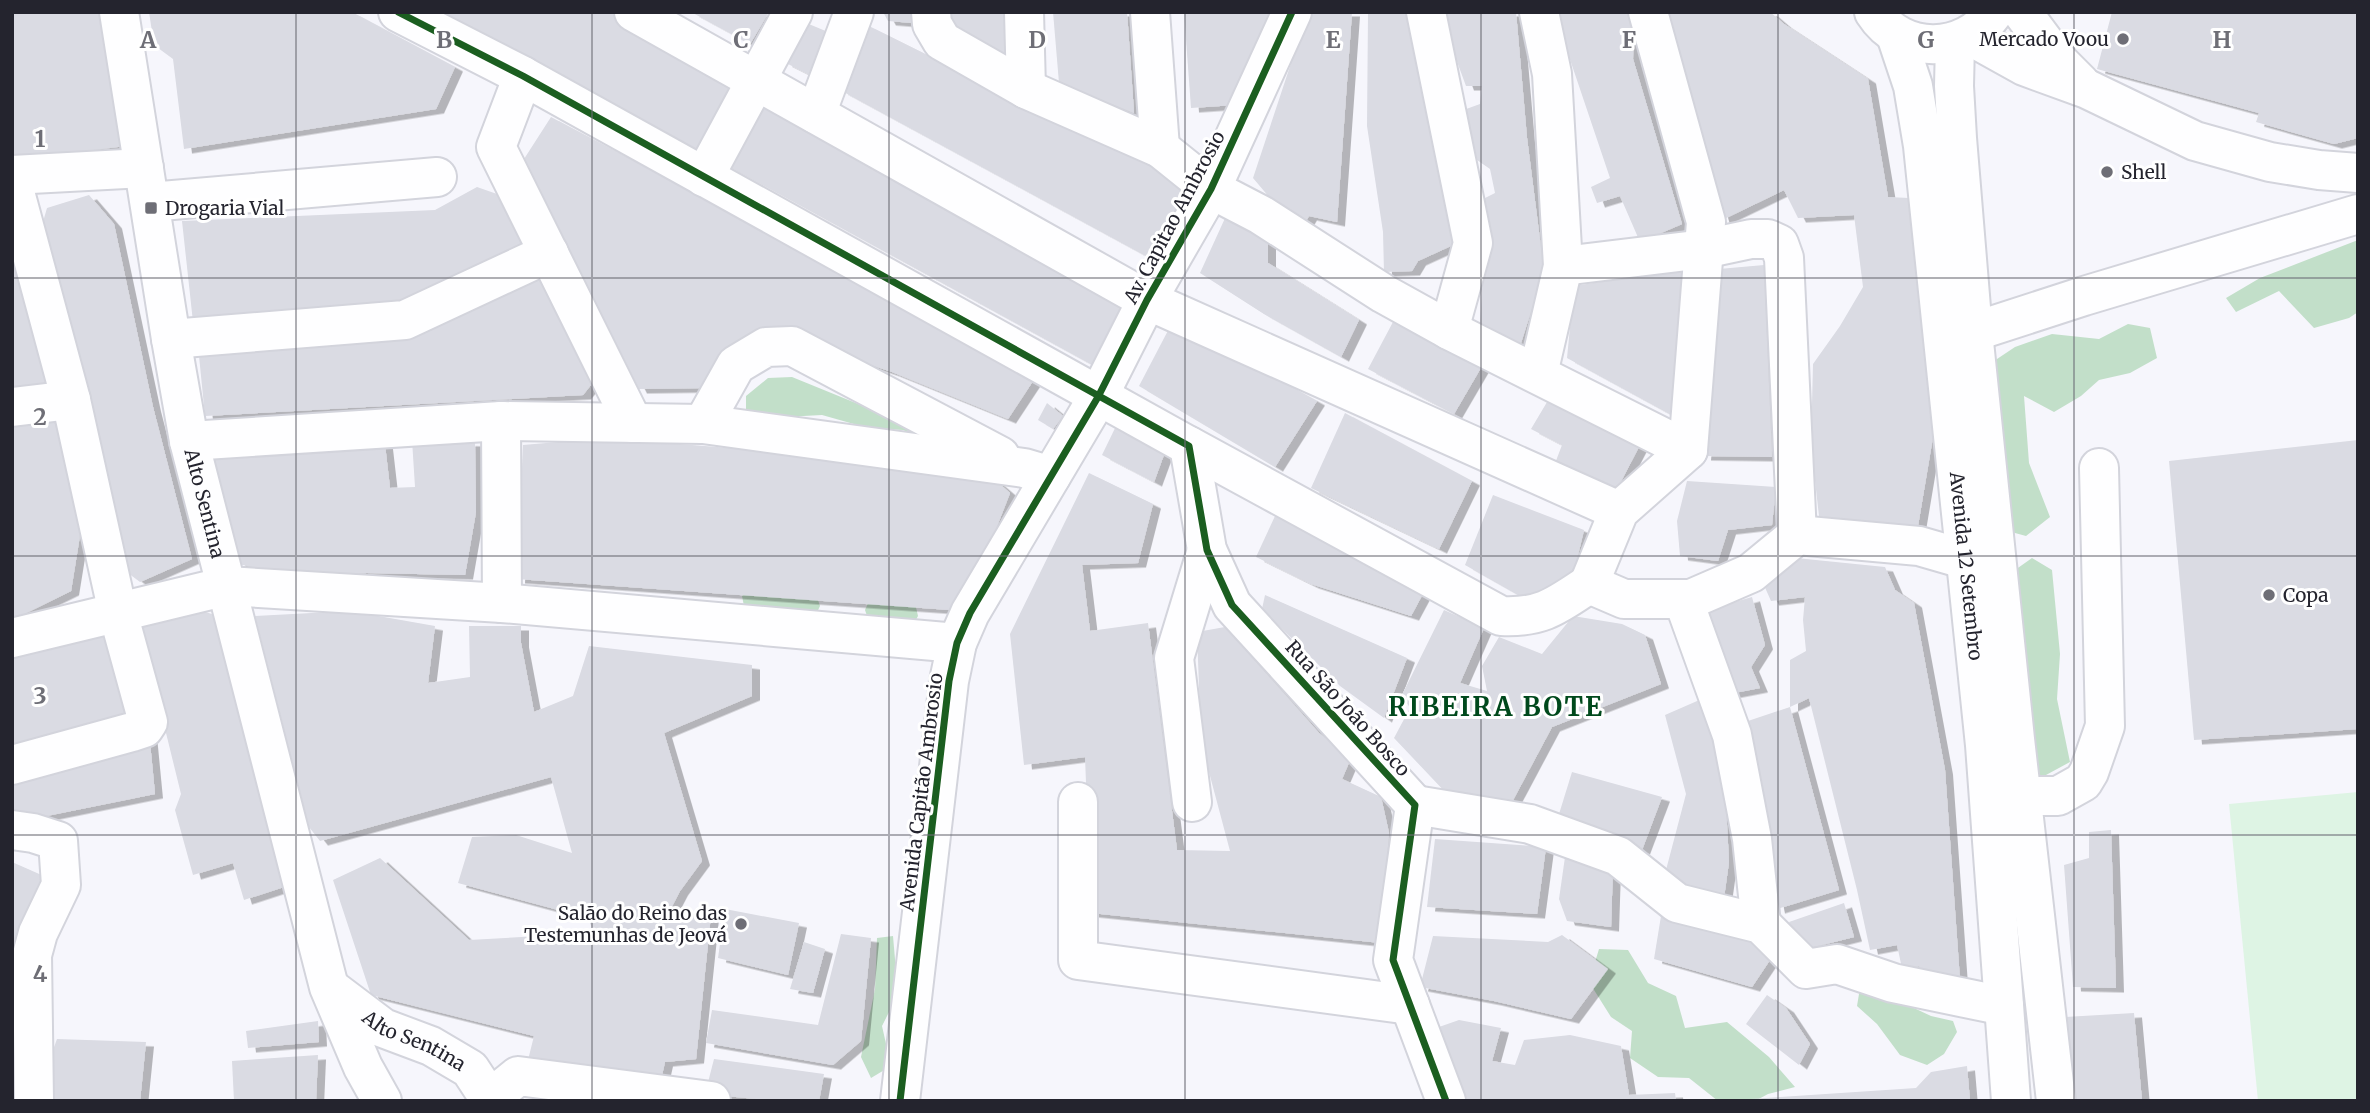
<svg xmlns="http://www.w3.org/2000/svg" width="2370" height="1113" font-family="Merriweather,serif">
<defs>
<filter id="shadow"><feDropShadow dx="8" dy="4.5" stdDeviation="0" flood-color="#0004"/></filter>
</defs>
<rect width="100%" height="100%" fill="#f6f6fc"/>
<polygon fill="#def4e4" points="2358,792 2358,1101 2258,1101 2229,804"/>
<g fill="#c2dfc9">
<polygon points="2358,240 2358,312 2349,318 2314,328 2279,291 2236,312 2226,298 2260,278"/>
<polygon points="2128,324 2150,328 2157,358 2130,373 2099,380 2081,396 2054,412 2024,396 2029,463 2050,517 2026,536 2004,530 1991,363 2015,347 2052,334 2099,339"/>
<polygon points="792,377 900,421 942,448 903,430 868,428 822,415 766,418 746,416 746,396 768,378"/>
<polygon points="2032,558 2052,570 2060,654 2057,699 2070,762 2046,775 2036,775 2015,570"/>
<polygon points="783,569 812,582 820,606 801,646 752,646 742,596"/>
<polygon points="874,590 912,590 918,616 898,651 879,651 865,610"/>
<polygon points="893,936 898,994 882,1026 891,1066 871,1078 861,1057 875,989 877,938"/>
<polygon points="1599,949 1628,950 1648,983 1676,996 1685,1028 1727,1022 1769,1057 1795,1087 1768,1094 1755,1101 1718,1101 1689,1078 1658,1077 1630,1058 1632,1031 1611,1017 1589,982"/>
<polygon points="1860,988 1899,1001 1931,1016 1953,1021 1957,1032 1944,1054 1927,1065 1900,1055 1877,1024 1857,1006"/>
</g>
<g fill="#dadbe3" filter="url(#shadow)">
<polygon points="12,12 105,12 126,146 12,160"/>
<polygon points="149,12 352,12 455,67 436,109 184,149 173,59 154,45"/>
<polygon points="434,12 609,12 721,73 729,91 694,154"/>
<polygon points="691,12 769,12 750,44"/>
<polygon points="883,12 914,12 913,23 888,21"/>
<polygon points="945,12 1005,12 1004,60 944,24"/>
<polygon points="1053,12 1127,12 1134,113 1059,83"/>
<polygon points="1184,12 1273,12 1235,105 1191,108"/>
<polygon points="1308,12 1352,12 1337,222 1309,216 1303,226 1280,210 1253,178"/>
<polygon points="1368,12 1410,12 1453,245 1418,261 1412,271 1384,272 1383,232 1367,126"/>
<polygon points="1443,12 1516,12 1527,138 1544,271 1520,346 1480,326 1486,222 1481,200 1495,193 1490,169 1467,153 1458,112 1480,104 1482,86 1466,86 1445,29"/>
<polygon points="1554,12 1631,12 1634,21 1633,59 1682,224 1640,242 1620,196 1597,203 1591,187 1610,178"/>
<polygon points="1661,12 1770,12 1784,24 1868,79 1888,197 1909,198 1924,280 1934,431 1918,526 1864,523 1819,516 1811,445 1813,364 1840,326 1863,287 1854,215 1798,218 1784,190 1722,220"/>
<polygon points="2112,12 2358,12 2358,138 2334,144 2256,122 2259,113 2097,69"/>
<polygon points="804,22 840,37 820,80 784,62"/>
<polygon points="867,25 1193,187 1157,262 840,90"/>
<polygon points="768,99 1137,302 1098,368 721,162"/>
<polygon points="551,117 1037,375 1008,419 892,372 799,341 750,333 730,366 706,388 639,389 524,159"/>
<polygon points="477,187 497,194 527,254 401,305 193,322 182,221 435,210"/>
<polygon points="89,195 114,224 153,407 192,559 140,582 124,570 40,232 47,208"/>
<polygon points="1226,216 1268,237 1268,263 1359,320 1341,357 1264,314 1200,273"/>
<polygon points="12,254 49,388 12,394"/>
<polygon points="1764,265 1772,457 1703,456 1719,269"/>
<polygon points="1685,269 1677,418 1567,358 1574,286"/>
<polygon points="538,272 594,381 583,395 205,416 198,346 365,343"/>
<polygon points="1173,321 1317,401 1275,467 1139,386"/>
<polygon points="1393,322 1482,366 1454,414 1368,369"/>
<polygon points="1553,392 1641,443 1615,493 1554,466 1562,445 1531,429"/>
<polygon points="1047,403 1063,416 1053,429 1038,420"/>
<polygon points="1345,413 1472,481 1439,549 1311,488"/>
<polygon points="53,417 82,523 71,591 12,620 12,421"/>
<polygon points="1117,424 1165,452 1154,482 1102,455"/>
<polygon points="384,436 390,488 415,487 412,440 475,442 476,512 465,575 367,573 302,577 238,564 212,456"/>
<polygon points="604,438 755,450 996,481 1010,493 964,611 517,579 523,445"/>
<polygon points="2358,440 2358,729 2194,740 2169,461"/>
<polygon points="1089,473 1153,504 1138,563 1082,565 1090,631 1148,623 1177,850 1230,851 1201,742 1197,632 1225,627 1319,733 1351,758 1342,779 1381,797 1389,833 1381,943 1091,913 1085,757 1024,765 1010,634"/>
<polygon points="1687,481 1776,487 1772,525 1728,530 1718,561 1680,556 1677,521"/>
<polygon points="1493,495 1584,530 1572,580 1527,600 1465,565"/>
<polygon points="1275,516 1426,588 1411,616 1311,584 1256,557"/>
<polygon points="1796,558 1885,567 1895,590 1914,603 1945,770 1960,980 1925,985 1919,966 1903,973 1897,945 1870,950 1857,890 1809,698 1790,707 1839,890 1777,909 1739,724 1790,707 1790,660 1806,651 1803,620 1805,597 1771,601 1763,583"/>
<polygon points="1265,595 1407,658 1384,718 1340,686 1262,609"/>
<polygon points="1752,597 1765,645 1751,667 1760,688 1729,694 1702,615 1721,606"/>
<polygon points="199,610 215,615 287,886 244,900 233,863 193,875 175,810 181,794 139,623"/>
<polygon points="1444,610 1484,628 1460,683 1487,691 1482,666 1499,637 1542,654 1573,616 1622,624 1645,635 1661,684 1552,727 1504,817 1448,795 1394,738 1410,708 1402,695"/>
<polygon points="350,611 435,626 428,683 470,677 469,626 521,626 521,643 534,712 573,696 589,646 752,665 752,696 664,733 702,861 680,891 669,912 711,915 696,1059 665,1062 660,1084 527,1064 534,1036 371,995 333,880 380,858 469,940 594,933 588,918 458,883 472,837 516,835 572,853 551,777 320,841 309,827 255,616"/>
<polygon points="110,629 138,723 12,759 12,650"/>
<polygon points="1704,698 1721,744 1726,805 1729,862 1723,905 1661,889 1686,794 1665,715"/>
<polygon points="149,732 155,794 12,823 12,767"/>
<polygon points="1572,772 1662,797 1642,850 1555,827"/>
<polygon points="2111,830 2116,988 2073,987 2064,865 2089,858 2089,832"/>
<polygon points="1435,839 1546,847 1537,914 1427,907"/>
<polygon points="1565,857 1613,866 1611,927 1567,921 1559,899"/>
<polygon points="12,862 46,877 21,1101 12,1101"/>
<polygon points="1844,903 1854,937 1802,950 1789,922"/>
<polygon points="725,909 799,923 788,975 718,958"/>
<polygon points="1661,916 1744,933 1774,954 1752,987 1654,959"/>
<polygon points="841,934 871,938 861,1041 833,1065 706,1043 712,1010 818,1025"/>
<polygon points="1562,935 1608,969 1571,1019 1494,1001 1420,987 1433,936 1548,942"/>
<polygon points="804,942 825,949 813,993 790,989"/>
<polygon points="1767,995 1786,1008 1810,1044 1799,1065 1746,1024"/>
<polygon points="2134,1013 2142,1101 2072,1101 2065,1017"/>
<polygon points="1459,1020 1501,1028 1492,1061 1515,1065 1524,1040 1570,1035 1621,1046 1629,1095 1675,1093 1676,1101 1461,1101 1439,1027"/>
<polygon points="318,1021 319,1042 248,1048 246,1031"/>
<polygon points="57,1039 146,1042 140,1101 50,1101 46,1069"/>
<polygon points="318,1055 316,1101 234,1101 232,1061"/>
<polygon points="714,1059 824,1074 819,1101 778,1101 705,1094"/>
<polygon points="1967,1066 1970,1101 1751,1101 1751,1099 1916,1088 1931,1072"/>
</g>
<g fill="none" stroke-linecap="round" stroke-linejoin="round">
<g stroke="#d3d4dc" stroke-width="42">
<g id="minor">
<polyline points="398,12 523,76 1189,446 1207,550 1232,605 1415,805 1393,960 1446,1101"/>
<polyline points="634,12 1147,300 1619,511"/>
<polyline points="931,12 932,24 942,41 1026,89 1160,148 1211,189 1261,215 1384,294 1449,330 1688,450"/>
<polyline points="1024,12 1026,89"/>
<polyline points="1150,12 1160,148"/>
<polyline points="1426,12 1473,243 1449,330"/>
<polyline points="1648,12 1706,222 1688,450 1619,511 1589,584 1624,599 1691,599 1751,573 1797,535 1919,546 1964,559 1987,556"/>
<path id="s1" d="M 1896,35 L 1913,86 L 1923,146 L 1985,745 L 2011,1101"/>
<polyline points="1955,43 1954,86 1957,138 1973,332 2015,739 2056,1101"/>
<polyline points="523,76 496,147 633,423"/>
<polyline points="816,114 854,12"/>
<polyline points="12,175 144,168"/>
<polyline points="704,177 793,12"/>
<polyline points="12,181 71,400 118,613 148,722 144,728 132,732 12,765"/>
<polyline points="150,202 437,177"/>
<polyline points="1563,266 1704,249 1751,239 1768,239 1779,244 1784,258 1797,535"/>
<polyline points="171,339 405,320 549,253"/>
<polyline points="1952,341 1973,332 2084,296 2358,214"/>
<polyline points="1538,374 1563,266 1552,74 1539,12"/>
<polyline points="12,407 71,400"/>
<polyline points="501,421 502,603"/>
<polyline points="703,424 736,365 766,347 792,346 1000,456"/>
<polyline points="189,441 501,421 703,424 1024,468 1051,476"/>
<path d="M 1189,446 L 1501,616 C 1542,618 1556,606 1589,584"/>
<polyline points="1683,599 1732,735 1752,839 1761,924"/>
<polyline points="12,638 227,586 502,603 957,643"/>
<polyline points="2022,796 2058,796 2083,782 2089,772 2105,726 2099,468"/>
<polyline points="1078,802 1078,960 1410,1005"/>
<polyline points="1192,802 1174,658 1207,550"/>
<polyline points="1415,805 1530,824 1618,856 1677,903 1761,924 1806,969 1837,964 1893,983 2004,1006"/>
<polyline points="12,830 33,833 58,841 61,885 38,933 32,955 34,1101"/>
<polyline points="491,1098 518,1076 711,1101"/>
<polyline points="900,1101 949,681 957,643 970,613 1098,397 1147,300 1211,189 1292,12"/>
</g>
</g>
<g stroke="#d3d4dc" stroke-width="42">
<g id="major">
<path id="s2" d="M 119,12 L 171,339 L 189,441 L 329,987 L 363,1067 L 382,1101"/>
<path d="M 1874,12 C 1902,56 1965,54 1994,12"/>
<polyline points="2022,12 2060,63 2080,83"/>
<polyline points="1970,36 2024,66 2087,89 2195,141 2270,162 2319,170 2358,173"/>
<path id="s3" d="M 330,988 L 383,1028 L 431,1046 L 470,1069 L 491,1101"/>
</g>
</g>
<use href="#minor" stroke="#fefeff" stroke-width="38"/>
<use href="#major" stroke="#fefeff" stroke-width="38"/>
<g stroke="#fff" stroke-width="11">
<g id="cycleway">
<polyline points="398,12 523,76 1189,446 1207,550 1232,605 1415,805 1393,960 1446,1101"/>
<polyline points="900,1101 949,681 957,643 970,613 1098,397 1147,300 1211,189 1292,12"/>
</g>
</g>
<use href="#cycleway" stroke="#1b5e20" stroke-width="7"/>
</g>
<path fill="none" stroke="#6e6e76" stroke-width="2" stroke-opacity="0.55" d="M 296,12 L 296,1101M 592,12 L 592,1101M 889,12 L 889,1101M 1185,12 L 1185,1101M 1481,12 L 1481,1101M 1778,12 L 1778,1101M 2074,12 L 2074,1101M 12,278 L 2358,278M 12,556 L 2358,556M 12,835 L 2358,835"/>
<g fill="#6e6e76" stroke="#fff" stroke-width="2.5">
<circle cx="2123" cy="39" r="7"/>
<circle cx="2107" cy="172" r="7"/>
<rect x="144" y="201" width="14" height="14" rx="3.5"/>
<circle cx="2269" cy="595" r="7"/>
<circle cx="741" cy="924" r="7"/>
</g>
<g text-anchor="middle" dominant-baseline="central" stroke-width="6" stroke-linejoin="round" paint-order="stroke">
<g font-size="19" fill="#24242e" stroke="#fff" text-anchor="start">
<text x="2109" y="39" text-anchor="end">Mercado Voou</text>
<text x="2121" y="172">Shell</text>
<text x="165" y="208">Drogaria Vial</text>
<text x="2283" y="595">Copa</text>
<text x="727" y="913" text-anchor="end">Salão do Reino das<tspan x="727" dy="22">Testemunhas de Jeová</tspan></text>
</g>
<g font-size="19" fill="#24242e" stroke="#fff">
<text transform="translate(1174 217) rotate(-62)">Av. Capitao Ambrosio</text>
<text stroke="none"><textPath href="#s2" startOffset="499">Alto Sentina</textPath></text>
<text stroke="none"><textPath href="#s1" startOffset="537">Avenida 12 Setembro</textPath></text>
<text transform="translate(1348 708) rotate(48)">Rua São João Bosco</text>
<text transform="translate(921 792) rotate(-83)">Avenida Capitão Ambrosio</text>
<text stroke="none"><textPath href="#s3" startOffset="100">Alto Sentina</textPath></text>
</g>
<g font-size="26" font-weight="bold" letter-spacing="2" fill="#00491c" stroke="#fff">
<text x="1496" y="706">RIBEIRA BOTE</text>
</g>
</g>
<g font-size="23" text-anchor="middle" font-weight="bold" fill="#6e6e76" stroke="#fff" stroke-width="6" stroke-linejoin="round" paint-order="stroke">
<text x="148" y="48">A</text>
<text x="444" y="48">B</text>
<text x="741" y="48">C</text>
<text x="1037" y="48">D</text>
<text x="1333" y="48">E</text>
<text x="1629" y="48">F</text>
<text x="1926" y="48">G</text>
<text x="2222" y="48">H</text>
<text x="40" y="147">1</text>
<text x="40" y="425">2</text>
<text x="40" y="704">3</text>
<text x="40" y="982">4</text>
</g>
<rect width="2370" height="1113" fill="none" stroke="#24242e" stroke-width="28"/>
</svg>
